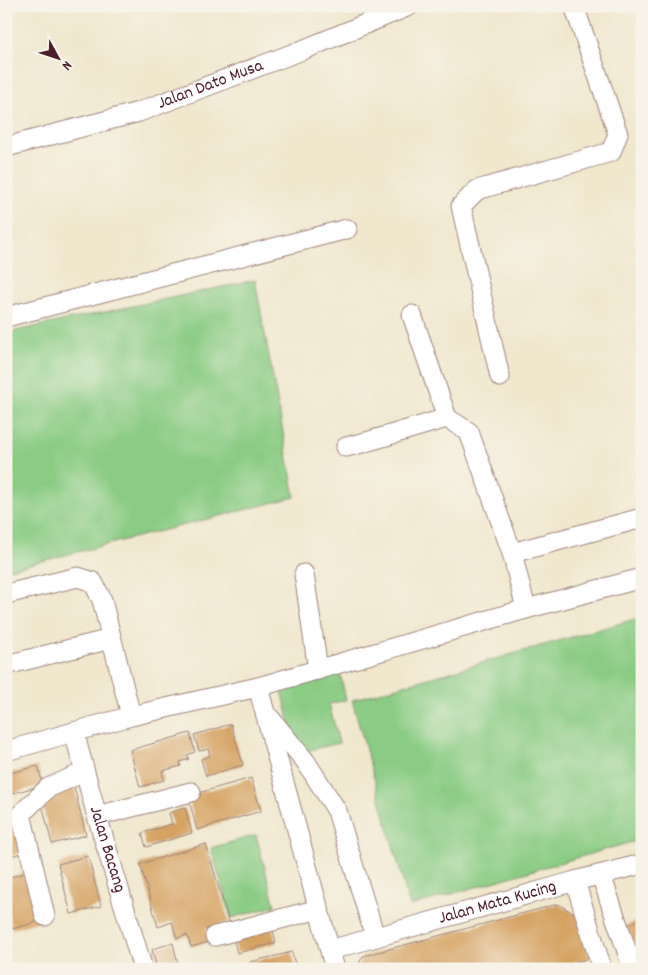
<svg xmlns="http://www.w3.org/2000/svg" width="648" height="975" font-family="Dekko,sans-serif">
<rect width="100%" height="100%" fill="#f7f3e8"/>
<filter id="ink" filterUnits="userSpaceOnUse"><feTurbulence type="fractalNoise" baseFrequency=".02" numOctaves="2"/><feDisplacementMap in="SourceGraphic" scale="10" xChannelSelector="R" yChannelSelector="G"/><feConvolveMatrix kernelMatrix="1 2 1 2 8 2 1 2 1" color-interpolation-filters="sRGB"/></filter>
<filter id="wash" filterUnits="userSpaceOnUse"><feTurbulence type="fractalNoise" baseFrequency=".0096" numOctaves="4" result="noise"/><feDisplacementMap in="SourceGraphic" scale="20" xChannelSelector="R" yChannelSelector="G"/><feGaussianBlur stdDeviation="1.12" result="paint"/><feColorMatrix in="noise" values="0 0 0 0 0 0 0 0 0 0 0 0 0 0 0 0 0 1.4 0 .05"/><feComposite in="paint" operator="in"/></filter>
<g filter="url(#wash)">
<rect width="100%" height="100%" fill="#f0e7cd"/>
<g fill="#8acc84" stroke="#6a7658">
<polygon points="255,280 295,497 10,569 6,553 6,333"/>
<polygon points="642,617 642,839 410,906 352,700"/>
<polygon points="340,673 346,700 329,704 339,743 297,753 282,690 323,680 323,677"/>
<polygon points="256,835 275,906 231,918 211,848"/>
</g>
<g id="blocks">
<g fill="#d5a262">
<polygon points="231,724 243,765 206,776 201,759 210,756 208,749 199,751 194,735"/>
<polygon points="190,733 195,752 187,755 189,759 180,762 181,766 162,771 164,780 140,787 130,750"/>
<polygon points="38,766 43,785 6,795 6,774"/>
<polygon points="251,778 261,811 197,830 188,796"/>
<polygon points="74,787 86,835 52,844 40,796"/>
<polygon points="6,808 10,818 13,817 22,853 6,857"/>
<polygon points="185,808 192,833 146,847 142,833 172,824 169,813"/>
<polygon points="206,844 229,922 206,929 209,942 191,947 187,935 177,938 172,922 158,927 140,864"/>
<polygon points="88,856 101,906 71,914 58,864"/>
<polygon points="29,872 41,921 12,929 9,915 6,915 6,878"/>
<polygon points="558,904 577,915 590,958 551,969 356,969 363,956"/>
<polygon points="642,918 642,958 626,926"/>
<polygon points="272,926 276,943 237,953 233,936"/>
<polygon points="173,943 179,969 157,969 152,949"/>
<polygon points="292,952 296,969 251,969 250,962"/>
</g>
</g>
</g>
<g filter="url(#ink)">
<use href="#blocks" fill-opacity="0" stroke="#9d837c" stroke-width="1"/>
<g fill="none" stroke-linecap="round" stroke-linejoin="round">
<g stroke="#9d837c" stroke-width="21">
<g id="minor">
<path id="s1" d="M 6,147 L 139,112 L 305,49 L 409,6"/>
<polyline points="412,315 447,418"/>
<polyline points="6,317 347,229"/>
<polyline points="500,377 461,206 477,190 611,152 618,134 574,6"/>
<polyline points="346,447 366,442 447,418 469,432 512,553 526,609"/>
<polyline points="512,553 642,518"/>
<polyline points="304,574 318,670"/>
<polyline points="6,594 78,577 93,582 102,600 131,716"/>
<polyline points="6,665 111,639"/>
<polyline points="258,687 335,969"/>
<polyline points="270,718 306,762 337,811 375,937"/>
<path id="s2" d="M 74,732 L 97,816 L 143,969"/>
<polyline points="6,751 131,716 258,687 526,609 642,578"/>
<polyline points="97,816 191,792"/>
<polyline points="601,875 633,969"/>
<polyline points="575,881 602,969"/>
<polyline points="45,916 21,814 48,788 84,772"/>
<polyline points="215,936 319,909"/>
<path id="s3" d="M 330,950 L 575,881 L 642,864"/>
</g>
</g>
<use href="#minor" stroke="#fff" stroke-width="19"/>
</g>
</g>
<g text-anchor="middle" dominant-baseline="central" stroke-width="4" stroke-linejoin="round" paint-order="stroke">
<g font-size="18" fill="#4a1f2b" stroke="#f7f3e8">
<text stroke="none"><textPath href="#s1" startOffset="214">Jalan Dato Musa</textPath></text>
<text stroke="none"><textPath href="#s2" startOffset="122">Jalan Bacang</textPath></text>
<text stroke="none"><textPath href="#s3" startOffset="174">Jalan Mata Kucing</textPath></text>
</g>
</g>
<rect width="648" height="975" fill="none" stroke="#f7f3e8" stroke-width="25"/>
<g transform="translate(58 58) rotate(130)" stroke="#f7f3e8" stroke-width="4" paint-order="stroke">
<path d="M0-4L9 19L0 12L-9 19Z" fill="#4a1f2b"/>
<text y="-8" font-size="14" font-weight="bold" text-anchor="middle" fill="#4a1f2b">N</text>
</g>
</svg>
